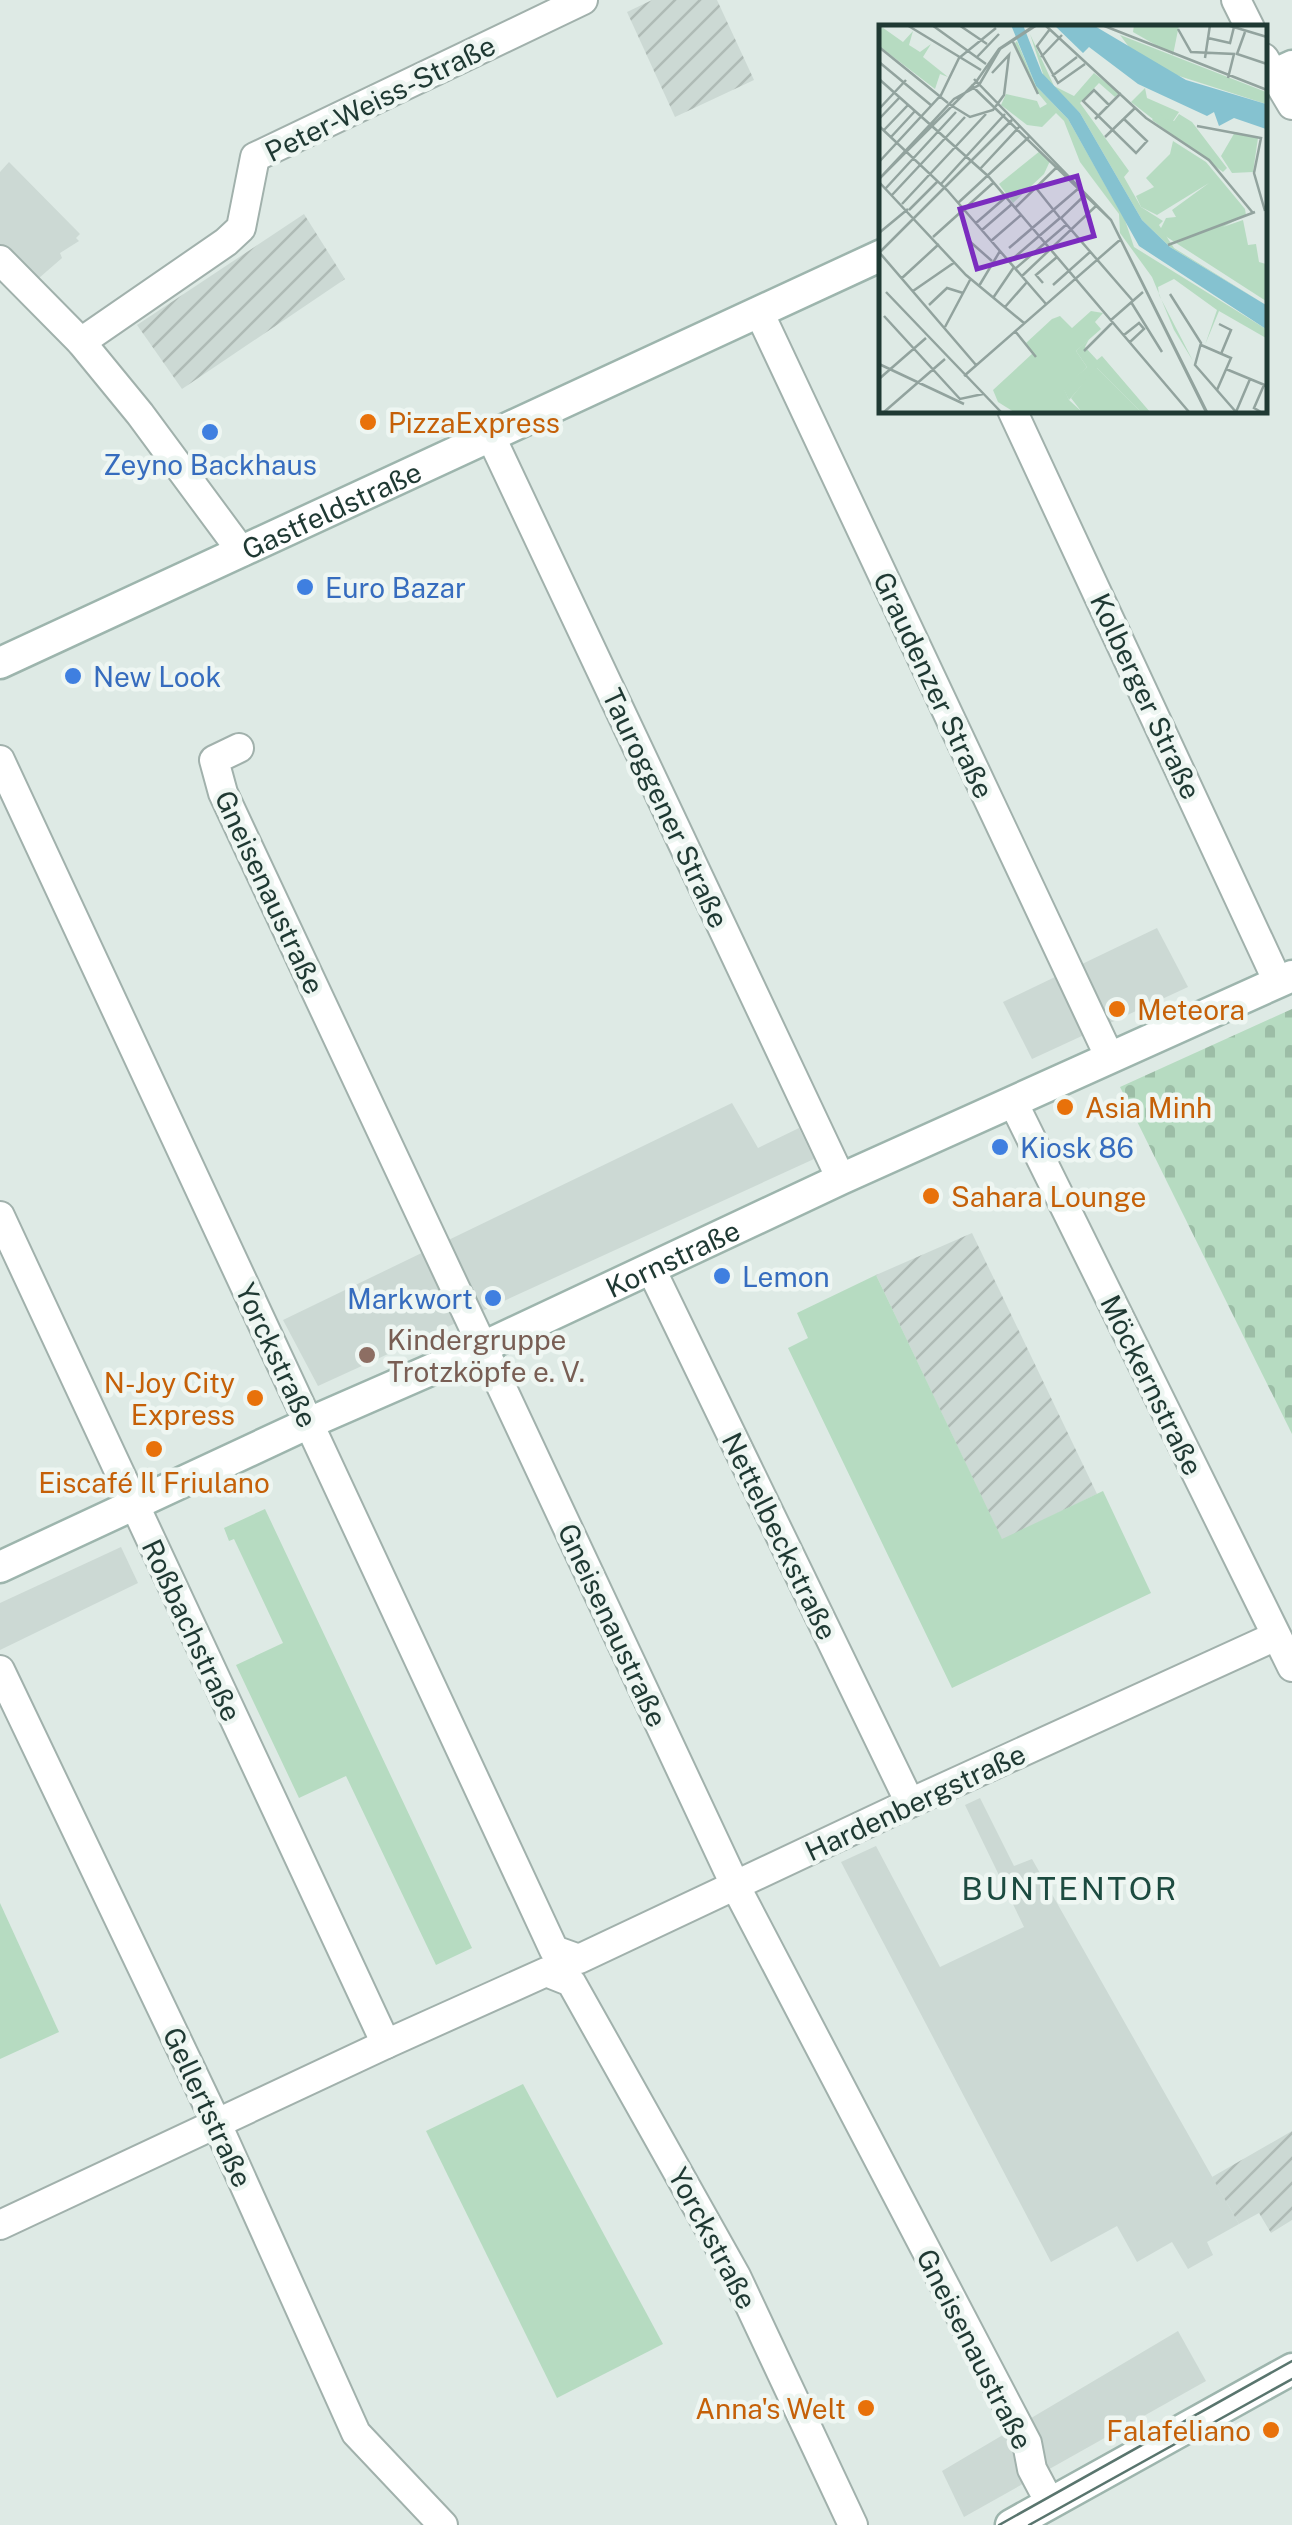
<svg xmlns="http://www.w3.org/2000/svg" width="1292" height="2525" font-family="'Public Sans',sans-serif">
<defs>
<pattern id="industrial-furrows" width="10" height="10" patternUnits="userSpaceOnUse" patternTransform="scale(2.5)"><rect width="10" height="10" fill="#ccd9d4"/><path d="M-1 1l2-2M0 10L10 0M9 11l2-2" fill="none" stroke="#afbbb6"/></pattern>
<pattern id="cemetery-stones" width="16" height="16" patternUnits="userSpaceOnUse" patternTransform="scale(2.5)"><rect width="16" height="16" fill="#b6dbc1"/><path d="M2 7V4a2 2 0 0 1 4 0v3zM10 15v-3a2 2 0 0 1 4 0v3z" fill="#9cbda6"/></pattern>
</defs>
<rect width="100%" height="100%" fill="#deeae5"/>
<g fill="#ccd9d4">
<polygon points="9,162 80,234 76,238 79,241 60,253 62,258 24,291 0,268 0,172"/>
<polygon points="1157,928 1188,987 1032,1059 1003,1002"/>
<polygon points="732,1103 758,1148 799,1128 814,1159 318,1386 283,1320"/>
<polygon points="121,1547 138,1583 0,1650 0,1603"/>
<polygon points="980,1798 1014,1866 1032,1859 1239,2224 1207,2242 1213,2255 1188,2269 1172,2242 1137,2262 1117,2226 1051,2262 841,1862 876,1846 940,1967 1024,1927 965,1805"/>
<polygon points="1178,2331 1206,2381 964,2517 942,2471"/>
</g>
<g fill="url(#industrial-furrows)">
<polygon points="652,0 717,0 754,80 675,117 627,12"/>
<polygon points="304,214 345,279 182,389 137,325"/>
<polygon points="972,1233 1097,1494 1002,1540 876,1275"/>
<polygon points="1292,2131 1292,2220 1271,2233 1259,2213 1239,2224 1212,2177"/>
</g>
<polygon fill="url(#cemetery-stones)" points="1292,1009 1292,1434 1120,1087"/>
<g fill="#b6dbc1">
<polygon points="876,1275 1002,1539 1103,1491 1151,1593 952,1688 788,1348 808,1338 797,1313"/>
<polygon points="265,1509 472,1948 436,1965 346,1776 299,1798 236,1665 283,1643 234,1539 229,1541 224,1528"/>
<polygon points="0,1903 59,2032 0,2059"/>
<polygon points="523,2084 663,2344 557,2398 426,2131"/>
</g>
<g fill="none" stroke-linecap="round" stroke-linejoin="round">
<g stroke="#a1b1ac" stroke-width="32">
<g id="street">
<polyline points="1236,0 1250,28"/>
<polyline points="1264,58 1292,105"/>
<polyline points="0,260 81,342 140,414 242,552"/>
<polyline points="759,312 1110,1058"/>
<polyline points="81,342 226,242 241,228 255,157 583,0"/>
<polyline points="1012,410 1278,982"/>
<polyline points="491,437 841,1179"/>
<polyline points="239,748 214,760 223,793 736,1887 1027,2443 1032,2469 1050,2503"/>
<polyline points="0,760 554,1950 579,1959 910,1803 1276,1636"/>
<polyline points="1013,1102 1292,1667"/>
<polyline points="0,1216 386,2044"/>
<polyline points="651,1269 910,1803"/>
<polyline points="0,1670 217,2124 356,2433 443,2525"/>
<polyline points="0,2225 386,2044 546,1972 571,1982 736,2276 853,2525"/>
</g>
</g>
<g stroke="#9db5ad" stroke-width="35">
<g id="secondary">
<polyline points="1264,79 1292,66"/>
<path id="s1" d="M 0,663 L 882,255"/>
<path id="s2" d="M 0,1567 L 309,1423 L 483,1347 L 841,1179 L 1292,976"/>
<polyline points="1011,2525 1292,2369"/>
</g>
</g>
<use href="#street" stroke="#fff" stroke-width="28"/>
<use href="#secondary" stroke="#fff" stroke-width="30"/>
<g stroke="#59756e" stroke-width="2.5">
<polyline points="999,2525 1292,2361"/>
<polyline points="1029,2525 1292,2379"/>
</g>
</g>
<g fill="#e8710a" stroke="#eef6f2" stroke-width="4">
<circle cx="368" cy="422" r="10"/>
<circle cx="1117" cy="1009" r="10"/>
<circle cx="1065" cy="1107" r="10"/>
<circle cx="931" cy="1196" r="10"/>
<circle cx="255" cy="1398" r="10"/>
<circle cx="154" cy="1449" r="10"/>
<circle cx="866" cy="2408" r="10"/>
<circle cx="1271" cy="2430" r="10"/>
</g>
<g fill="#3f7fe0" stroke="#eef6f2" stroke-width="4">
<circle cx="210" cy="432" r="10"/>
<circle cx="305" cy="587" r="10"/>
<circle cx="73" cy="676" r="10"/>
<circle cx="1000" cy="1147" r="10"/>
<circle cx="722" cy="1276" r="10"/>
<circle cx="493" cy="1298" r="10"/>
</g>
<circle fill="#8d6e63" stroke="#eef6f2" stroke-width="4" cx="367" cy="1355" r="10"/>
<g text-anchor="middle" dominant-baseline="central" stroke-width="9" stroke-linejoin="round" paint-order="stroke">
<g font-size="28" fill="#1f3933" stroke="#eef6f2">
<text transform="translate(380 98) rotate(-26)">Peter-Weiss-Straße</text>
<text stroke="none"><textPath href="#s1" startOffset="365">Gastfeldstraße</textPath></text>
<text transform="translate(934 685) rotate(65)">Graudenzer Straße</text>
<text transform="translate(1146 696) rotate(65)">Kolberger Straße</text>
<text transform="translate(666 808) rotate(65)">Tauroggener Straße</text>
<text transform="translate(270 892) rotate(65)">Gneisenaustraße</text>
<text stroke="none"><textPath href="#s2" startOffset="740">Kornstraße</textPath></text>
<text transform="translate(277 1355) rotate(65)">Yorckstraße</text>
<text transform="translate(1152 1385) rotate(64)">Möckernstraße</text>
<text transform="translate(780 1536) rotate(64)">Nettelbeckstraße</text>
<text transform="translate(613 1625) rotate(65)">Gneisenaustraße</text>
<text transform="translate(192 1630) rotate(65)">Roßbachstraße</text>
<text transform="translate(915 1802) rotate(-25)">Hardenbergstraße</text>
<text transform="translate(208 2107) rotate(65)">Gellertstraße</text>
<text transform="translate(713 2238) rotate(62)">Yorckstraße</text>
<text transform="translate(975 2349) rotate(63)">Gneisenaustraße</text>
</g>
<g font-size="28" fill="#c56008" stroke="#eef6f2" text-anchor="start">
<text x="388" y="422">PizzaExpress</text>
<text x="1137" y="1009">Meteora</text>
<text x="1085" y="1107">Asia Minh</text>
<text x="951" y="1196">Sahara Lounge</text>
<text x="235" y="1382" text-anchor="end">N-Joy City<tspan x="235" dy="32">Express</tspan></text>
<text x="154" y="1482" text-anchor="middle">Eiscafé Il Friulano</text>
<text x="846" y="2408" text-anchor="end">Anna's Welt</text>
<text x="1251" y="2430" text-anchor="end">Falafeliano</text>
</g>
<g font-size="28" fill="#366cbe" stroke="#eef6f2" text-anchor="start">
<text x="210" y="464" text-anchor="middle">Zeyno Backhaus</text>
<text x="325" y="587">Euro Bazar</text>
<text x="93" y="676">New Look</text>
<text x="1020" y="1147">Kiosk 86</text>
<text x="742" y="1276">Lemon</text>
<text x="473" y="1298" text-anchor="end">Markwort</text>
</g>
<g font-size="28" fill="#785e54" stroke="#eef6f2" text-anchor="start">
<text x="387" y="1339">Kindergruppe<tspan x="387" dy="32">Trotzköpfe e. V.</tspan></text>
</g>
<g font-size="32" letter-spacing="2.5" fill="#1c4b40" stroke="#eef6f2">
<text x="1070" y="1888">BUNTENTOR</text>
</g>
</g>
<g transform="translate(879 25)">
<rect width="388" height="388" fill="#deeae5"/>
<path d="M 161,126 L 171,136 L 165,149 L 134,178 L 120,159 Z" fill="#b6dbc1"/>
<path d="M 0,0 L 24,17 L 34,6 L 30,20 L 41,27 L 52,19 L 44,32 L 69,52 L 61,49 L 56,64 L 0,21 ZM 255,0 L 300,0 L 294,30 L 254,7 ZM 151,9 L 175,61 L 195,71 L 215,48 L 240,68 L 236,72 L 220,58 L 201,78 L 250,146 L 245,152 L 262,182 L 284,196 L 280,200 L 295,223 L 387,280 L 291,222 L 263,195 L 201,88 L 165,52 ZM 241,10 L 387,67 L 387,79 L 297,50 L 253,26 ZM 138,16 L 157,61 L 189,94 L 246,195 L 255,222 L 387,304 L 387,313 L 340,286 L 326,320 L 338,285 L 295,254 L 279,262 L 280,270 L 314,336 L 295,305 L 273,252 L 241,208 L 240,189 L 201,137 L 185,96 L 177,88 L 163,102 L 148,100 L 122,80 L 127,69 L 158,76 L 161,83 L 168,79 L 159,68 L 135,19 ZM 266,63 L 268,73 L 300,87 L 288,105 L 252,77 ZM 356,107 L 379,113 L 374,147 L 353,148 L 342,131 ZM 210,314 L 206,322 L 218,335 L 223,331 L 271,387 L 262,387 L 218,343 L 190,375 L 184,363 L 208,342 L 197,326 Z" fill="#b6dbc1"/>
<path d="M 280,86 L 285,94 L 295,96 L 300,89 L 313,97 L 348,143 L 344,147 L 273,95 ZM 294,116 L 327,137 L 366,184 L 367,190 L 344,202 L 364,195 L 369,220 L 377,219 L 380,237 L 387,239 L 387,276 L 280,207 L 287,193 L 297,192 L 293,185 L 330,158 L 278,190 L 262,182 L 257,171 L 275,162 L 267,153 L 291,129 ZM 212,286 L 224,288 L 216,297 L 222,304 L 197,326 L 208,342 L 185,364 L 190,375 L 202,386 L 192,373 L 217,342 L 262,387 L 135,387 L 119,377 L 114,365 L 154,328 L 147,318 L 173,294 L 181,291 L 193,303 Z" fill="#b6dbc1"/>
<path d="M 132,0 L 144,0 L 163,48 L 201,88 L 263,195 L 291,222 L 387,280 L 387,304 L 260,221 L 189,94 L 157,61 ZM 175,0 L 214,0 L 307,55 L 387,79 L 387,104 L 355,93 L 340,101 L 335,87 L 328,91 L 259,59 L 210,22 L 204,28 Z" fill="#85c2d0"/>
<path fill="none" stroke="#92a39e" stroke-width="2.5" d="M 28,0 L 102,45M 53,0 L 107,39M 80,0 L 108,19M 166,0 L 267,93 L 330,135 L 374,188M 223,0 L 388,65M 348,0 L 388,12M 171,4 L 158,21 L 179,58 L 206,39M 299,4 L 312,27 L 355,29 L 349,53M 366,7 L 358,29 L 388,39M 329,13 L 351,18 L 355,2M 134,17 L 159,69M 0,22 L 69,78M 98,32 L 120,9M 162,32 L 183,10M 326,33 L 331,0M 0,37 L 53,81M 173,51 L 198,32M 0,54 L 109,151 L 310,387M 95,54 L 232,195 L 327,387M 92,60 L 232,195 L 328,387M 70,79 L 91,92 L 114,85 L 125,70 L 130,30 L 113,48M 230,80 L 215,65 L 204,76 L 257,128 L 268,116 L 245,94M 0,84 L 27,55M 0,94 L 21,72M 216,94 L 242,68M 0,101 L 68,165 L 167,279M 318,101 L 382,113 L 375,148 L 386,186M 5,105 L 29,80M 12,112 L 36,86M 226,112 L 256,83M 0,137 L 62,70 L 80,33 L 117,3M 101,144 L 140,102M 0,154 L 75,74 L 100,60 L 121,24 L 158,0M 0,154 L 97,57 L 120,24 L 156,0M 0,157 L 87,250 L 145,298M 62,159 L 126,89M 7,163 L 77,87M 207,169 L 182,193 L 254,276M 13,170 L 86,92M 79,178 L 150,112M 23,179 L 107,89M 136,183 L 179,141M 30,185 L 59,156M 97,198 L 127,172M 103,205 L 133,179M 0,208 L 29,184M 54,212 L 114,158M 88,214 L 113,236M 112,216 L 142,190M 289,220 L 376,187M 130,223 L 200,163M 0,227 L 97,340M 0,228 L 133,95M 130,237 L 181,193 L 157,163M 136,244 L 188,199M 143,251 L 218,180M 23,253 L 60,219M 164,258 L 157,250 L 178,232M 174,260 L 211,227M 100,261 L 121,226M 34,266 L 76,237M 7,267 L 122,387M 291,269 L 322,318 L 316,340 L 357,387M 114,273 L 135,242M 252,277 L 283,327M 50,280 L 68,263 L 84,268M 126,282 L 148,257M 5,291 L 81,374 L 104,369M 232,295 L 264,267M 340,299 L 352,305 L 342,329M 66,302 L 91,255M 136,306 L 157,332M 245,310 L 260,298 L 265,304 L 251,317M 322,320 L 352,333 L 338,365M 205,326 L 234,297M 0,339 L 85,379M 347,344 L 388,361M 85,351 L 242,214M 0,354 L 47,313M 5,387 L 66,334M 357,387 L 371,354M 382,387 L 375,383 L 385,360"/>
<path fill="#7b2cbf" fill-opacity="0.15" stroke="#7b2cbf" stroke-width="5" d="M 198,151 L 215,211 L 98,244 L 81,184 Z"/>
<rect width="388" height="388" fill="none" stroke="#1f3933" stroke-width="5"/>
</g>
</svg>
